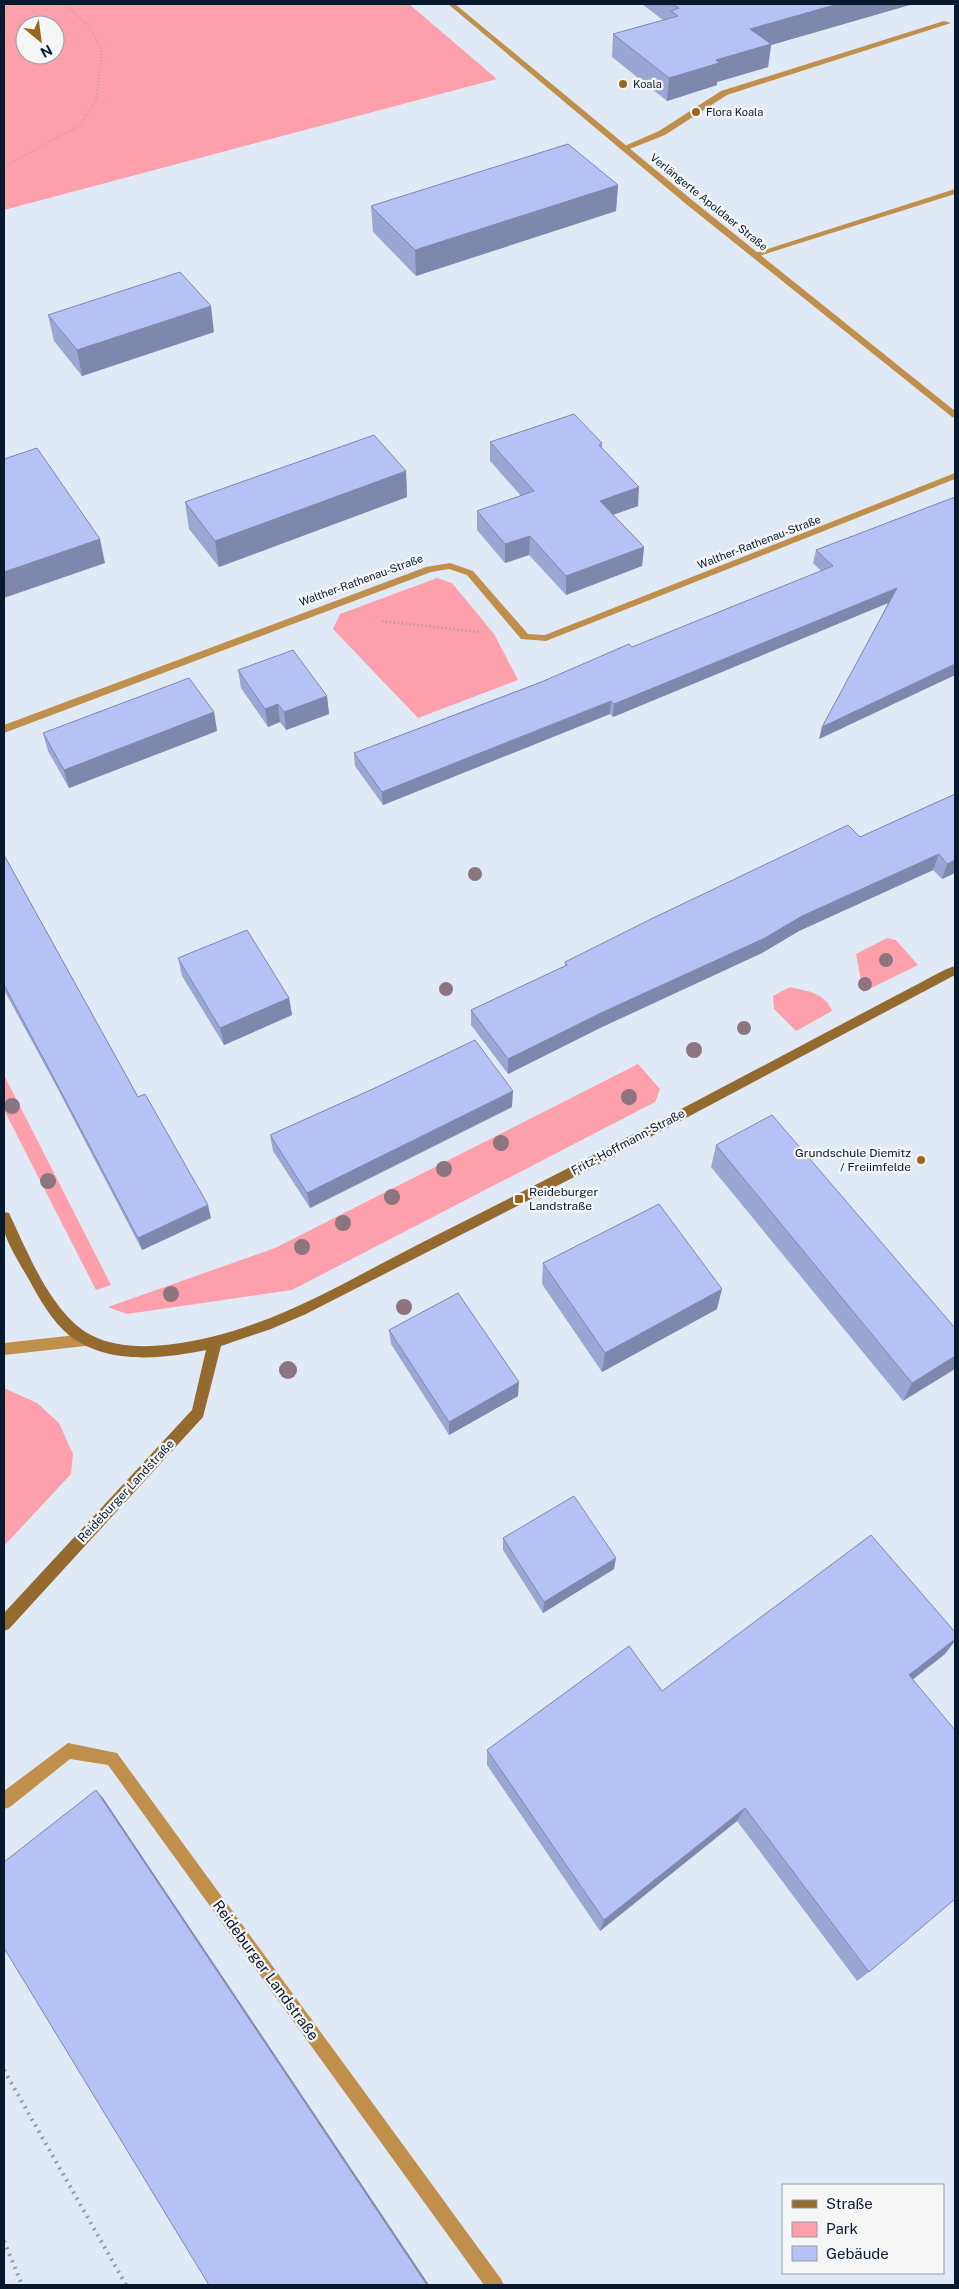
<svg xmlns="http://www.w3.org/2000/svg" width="959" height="2289" font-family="'Public Sans',sans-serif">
<rect width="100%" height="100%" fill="#e0eaf6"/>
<g fill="#fda0ab" fill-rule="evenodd">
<path d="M 4,4 L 409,4 L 497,79 L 4,210 ZM 25,25 L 55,25 L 55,55 L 25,55 Z"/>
<polygon points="437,578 452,583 494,634 518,680 418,718 333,629 340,614"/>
<polygon points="887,938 896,940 918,965 863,992 856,954"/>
<path d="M 790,987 C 807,991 826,993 832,1011 L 796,1031 L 774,1009 L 773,996 Z"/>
<polygon points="638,1064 660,1089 655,1102 292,1290 127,1314 108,1307 275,1248"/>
<polygon points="4,1075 111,1285 96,1290 4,1110"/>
<polygon points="4,1388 37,1403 59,1423 73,1454 71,1474 4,1546"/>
</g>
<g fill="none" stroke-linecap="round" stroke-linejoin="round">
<polyline stroke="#8f9cab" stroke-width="2" stroke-dasharray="0.5 2.5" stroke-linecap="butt" points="4,167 80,125 96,100 102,51 91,29 71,9 61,4"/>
<polyline stroke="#8f9cab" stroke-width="2.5" stroke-dasharray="1 3" stroke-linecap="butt" points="382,621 480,632"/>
<g stroke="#8f9cab" stroke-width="4" stroke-dasharray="2 5" stroke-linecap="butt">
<polyline points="4,2070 126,2285"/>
<polyline points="4,2241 22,2285"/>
</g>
<g fill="#c08f4c" fill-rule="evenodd">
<polygon points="944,21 951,23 727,95 665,135 627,150 620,148 659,131 721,91"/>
<polygon points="955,189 955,194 759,256 752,254"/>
<polygon points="68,1743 117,1753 501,2279 504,2285 484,2285 108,1765 70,1759 10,1807 4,1809 4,1791"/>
</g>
<g fill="#c08f4c" fill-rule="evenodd">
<polygon points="448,4 455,4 692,200 955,411 955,418 952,417 686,204"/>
<polygon points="955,473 955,479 546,641 521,639 467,575 449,569 431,572 4,733 4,725 426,567 450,563 473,571 528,634 545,635"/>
<polygon points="85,1334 90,1336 92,1340 90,1344 85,1346 4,1355 4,1343"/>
</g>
<path fill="#946a2e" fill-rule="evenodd" d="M 955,966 L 955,975 L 590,1169 L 306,1314 L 271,1329 L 221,1346 L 203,1417 L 9,1629 L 4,1631 L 4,1613 L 192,1410 L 206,1350 C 163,1359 108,1365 70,1336 C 52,1322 39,1298 28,1278 C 20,1264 9,1247 4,1231 C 3,1225 4,1217 4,1212 L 9,1213 C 27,1251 52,1315 91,1335 C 130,1356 193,1343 233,1331 C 303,1310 368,1269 433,1237 C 571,1168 706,1096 842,1024 C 867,1011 891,998 916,985 C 928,979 942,970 955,966 Z"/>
</g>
<g fill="#8d757f">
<circle cx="475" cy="874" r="7"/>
<circle cx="886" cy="960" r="7"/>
<circle cx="865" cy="984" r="7"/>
<circle cx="446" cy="989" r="7"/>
<circle cx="744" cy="1028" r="7"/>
<circle cx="694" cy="1050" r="8"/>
<circle cx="629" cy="1097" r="8"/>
<circle cx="12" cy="1106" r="8"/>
<circle cx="501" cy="1143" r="8"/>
<circle cx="444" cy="1169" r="8"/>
<circle cx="48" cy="1181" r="8"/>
<circle cx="392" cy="1197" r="8"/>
<circle cx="343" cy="1223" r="8"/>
<circle cx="302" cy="1247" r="8"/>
<circle cx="171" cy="1294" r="8"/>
<circle cx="404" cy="1307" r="8"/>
<circle cx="288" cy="1370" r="9"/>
</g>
<g fill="#9ba7d3">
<polygon points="642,4 913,4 771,45 768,67 717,82 717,85 667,101 612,57 613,34 663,20"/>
<polygon points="618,185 616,211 416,276 373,232 371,206"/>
<polygon points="48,315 214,332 82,376 54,341"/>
<polygon points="490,442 602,443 602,448 638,506 613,515 644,547 642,566 566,595 529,555 505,563 477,530 477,511 521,496 490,461"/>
<polygon points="406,471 407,497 219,567 189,529 185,502"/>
<polygon points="955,497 955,675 819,739 888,603 613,717 610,714 383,805 355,766 354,753 632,647 821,571 813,563 816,550"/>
<polygon points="238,670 327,696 329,714 286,730 280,722 268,727 241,688"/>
<polygon points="214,712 217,731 69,788 48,751 43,733"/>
<polygon points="955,794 955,873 942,879 933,870 799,931 762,953 602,1027 508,1074 471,1025 471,1010 565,966 565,962 860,837"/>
<polygon points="4,855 138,1097 211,1218 142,1250 53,1080 4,990"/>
<polygon points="178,958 289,998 292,1015 224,1045 182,976"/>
<polygon points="375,1088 512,1107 310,1208 273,1151 270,1135"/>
<polygon points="716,1145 955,1328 903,1401 711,1167"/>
<polygon points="543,1263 717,1309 602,1372 542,1284"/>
<polygon points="389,1330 518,1396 449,1435 391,1344"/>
<polygon points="503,1538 614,1569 543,1613 503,1550"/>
<polygon points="945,1654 912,1679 869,1972 857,1981 737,1821 600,1931 487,1765 487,1750 662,1691"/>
</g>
<g fill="#7e88ac">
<polygon points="838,4 913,4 771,45 768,67 717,82 717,85 667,101 669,78 716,60 750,29"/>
<polygon points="618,185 616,211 416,276 415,250"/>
<polygon points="211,306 214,332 82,376 77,350"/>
<polygon points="406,471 407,497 219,567 215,541"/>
<polygon points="639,487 638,506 598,520 600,501"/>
<polygon points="530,536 529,555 505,563 505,544"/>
<polygon points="100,539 105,563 4,598 4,572"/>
<polygon points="644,547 642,566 566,595 566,576"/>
<polygon points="897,588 893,601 613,717 614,704"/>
<polygon points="955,664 955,675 819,739 822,727"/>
<polygon points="327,696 329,714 286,730 284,712"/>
<polygon points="611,701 610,714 383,805 382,792"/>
<polygon points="278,704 280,722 268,727 265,709"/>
<polygon points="214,712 217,731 69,788 64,770"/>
<polygon points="939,854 933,870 799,931 762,953 602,1027 508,1074 508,1059 603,1012 802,916"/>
<polygon points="955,860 955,873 942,879 947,864"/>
<polygon points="289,998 292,1015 224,1045 220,1028"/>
<polygon points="513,1091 512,1107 310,1208 307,1193"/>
<polygon points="208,1205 211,1218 142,1250 138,1238"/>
<polygon points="722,1289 717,1309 602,1372 605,1353"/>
<polygon points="955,1356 955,1369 903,1401 912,1383"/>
<polygon points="519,1382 518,1396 449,1435 449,1422"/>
<polygon points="616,1558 614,1569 543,1613 544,1602"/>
<polygon points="955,1639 955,1641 945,1654 897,1692 909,1675"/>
<polygon points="96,1790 103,1798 429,2285 427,2285"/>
<polygon points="745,1808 737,1821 600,1931 604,1920"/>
</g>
<g fill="#b4c2f5" stroke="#7e88ac">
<polygon points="673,4 838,4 750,29 771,44 716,60 719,63 669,78 613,34 678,16 671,11 679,8"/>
<polygon points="568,144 618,185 415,250 371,206"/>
<polygon points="180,272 211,306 77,350 48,315"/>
<polygon points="574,414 602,443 599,445 639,487 600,501 644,547 566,576 530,536 505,544 477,511 534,491 490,442"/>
<polygon points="374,435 406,471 215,541 185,502"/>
<polygon points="37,448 100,539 4,572 4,459"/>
<polygon points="955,497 955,664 822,727 897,588 614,704 611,701 382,792 354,753 539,683 629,644 632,647 833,566 816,550"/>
<polygon points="293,650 327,696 284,712 278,704 265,709 238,670"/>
<polygon points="189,678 214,712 64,770 43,733"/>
<polygon points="955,794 955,860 947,864 939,854 802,916 765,938 603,1012 508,1059 471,1010 567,965 565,962 649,920 848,825 860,837"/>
<polygon points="4,855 138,1097 145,1094 208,1205 138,1238 48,1067 4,985"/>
<polygon points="247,930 289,998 220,1028 178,958"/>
<polygon points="475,1040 513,1091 307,1193 270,1135 375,1088"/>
<polygon points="772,1115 955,1328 955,1356 912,1383 716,1145"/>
<polygon points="659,1204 722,1289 605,1353 543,1263"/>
<polygon points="458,1293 519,1382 449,1422 389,1330"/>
<polygon points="574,1496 616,1558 544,1602 503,1538"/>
<polygon points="871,1535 955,1632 955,1639 909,1675 955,1730 955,1899 869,1972 745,1808 604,1920 487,1750 629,1646 662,1691"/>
<polygon points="96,1790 427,2285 209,2285 4,1948 4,1862"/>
</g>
<g fill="#99671b" stroke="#f6f6f6" stroke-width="2">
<circle cx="623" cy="84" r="5"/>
<circle cx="696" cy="112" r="5"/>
<circle cx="921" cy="1160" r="5"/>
<rect x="514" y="1194" width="10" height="10" rx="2.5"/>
</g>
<g text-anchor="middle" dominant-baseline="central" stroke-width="4.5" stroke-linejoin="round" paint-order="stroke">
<g font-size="11" fill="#07192d" stroke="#f6f6f6" text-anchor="start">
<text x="633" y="84">Koala</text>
<text x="706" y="112">Flora Koala</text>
</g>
<g font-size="11" fill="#07192d" stroke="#f6f6f6">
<text transform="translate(709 202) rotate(39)">Verlängerte Apoldaer Straße</text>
<text transform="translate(759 542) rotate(-21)">Walther-Rathenau-Straße</text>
<text transform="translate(361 580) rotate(-20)">Walther-Rathenau-Straße</text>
</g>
<g font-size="12" fill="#07192d" stroke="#f6f6f6">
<text transform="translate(628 1142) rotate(-28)">Fritz-Hoffmann-Straße</text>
<text transform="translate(126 1491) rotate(-47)">Reideburger Landstraße</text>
</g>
<g font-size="12" fill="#07192d" stroke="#f6f6f6" text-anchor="end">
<text x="911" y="1153">Grundschule Diemitz<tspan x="911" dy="14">/ Freiimfelde</tspan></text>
<text x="529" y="1192" text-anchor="start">Reideburger<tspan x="529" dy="14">Landstraße</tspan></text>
</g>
<g font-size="15" fill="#07192d" stroke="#f6f6f6">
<text transform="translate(266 1970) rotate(54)">Reideburger Landstraße</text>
</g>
</g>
<rect width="959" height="2289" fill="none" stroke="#07192d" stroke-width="10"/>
<rect x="782" y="2184" width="162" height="90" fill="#f6f6f6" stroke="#969ea6"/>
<rect x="792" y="2200" width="25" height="8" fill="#946a2e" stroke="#969ea6"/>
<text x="826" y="2209" font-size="15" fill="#07192d">Straße</text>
<rect x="792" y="2222" width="25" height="15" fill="#fda0ab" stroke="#969ea6"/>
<text x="826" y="2234" font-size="15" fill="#07192d">Park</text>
<rect x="792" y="2246" width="25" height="15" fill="#b4c2f5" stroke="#969ea6"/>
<text x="826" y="2259" font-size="15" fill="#07192d">Gebäude</text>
<g transform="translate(40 40) rotate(151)"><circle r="24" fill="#f6f6f6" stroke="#969ea6"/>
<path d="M0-4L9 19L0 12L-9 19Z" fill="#99671b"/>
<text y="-8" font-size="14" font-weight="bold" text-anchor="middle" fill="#07192d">N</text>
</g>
</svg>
